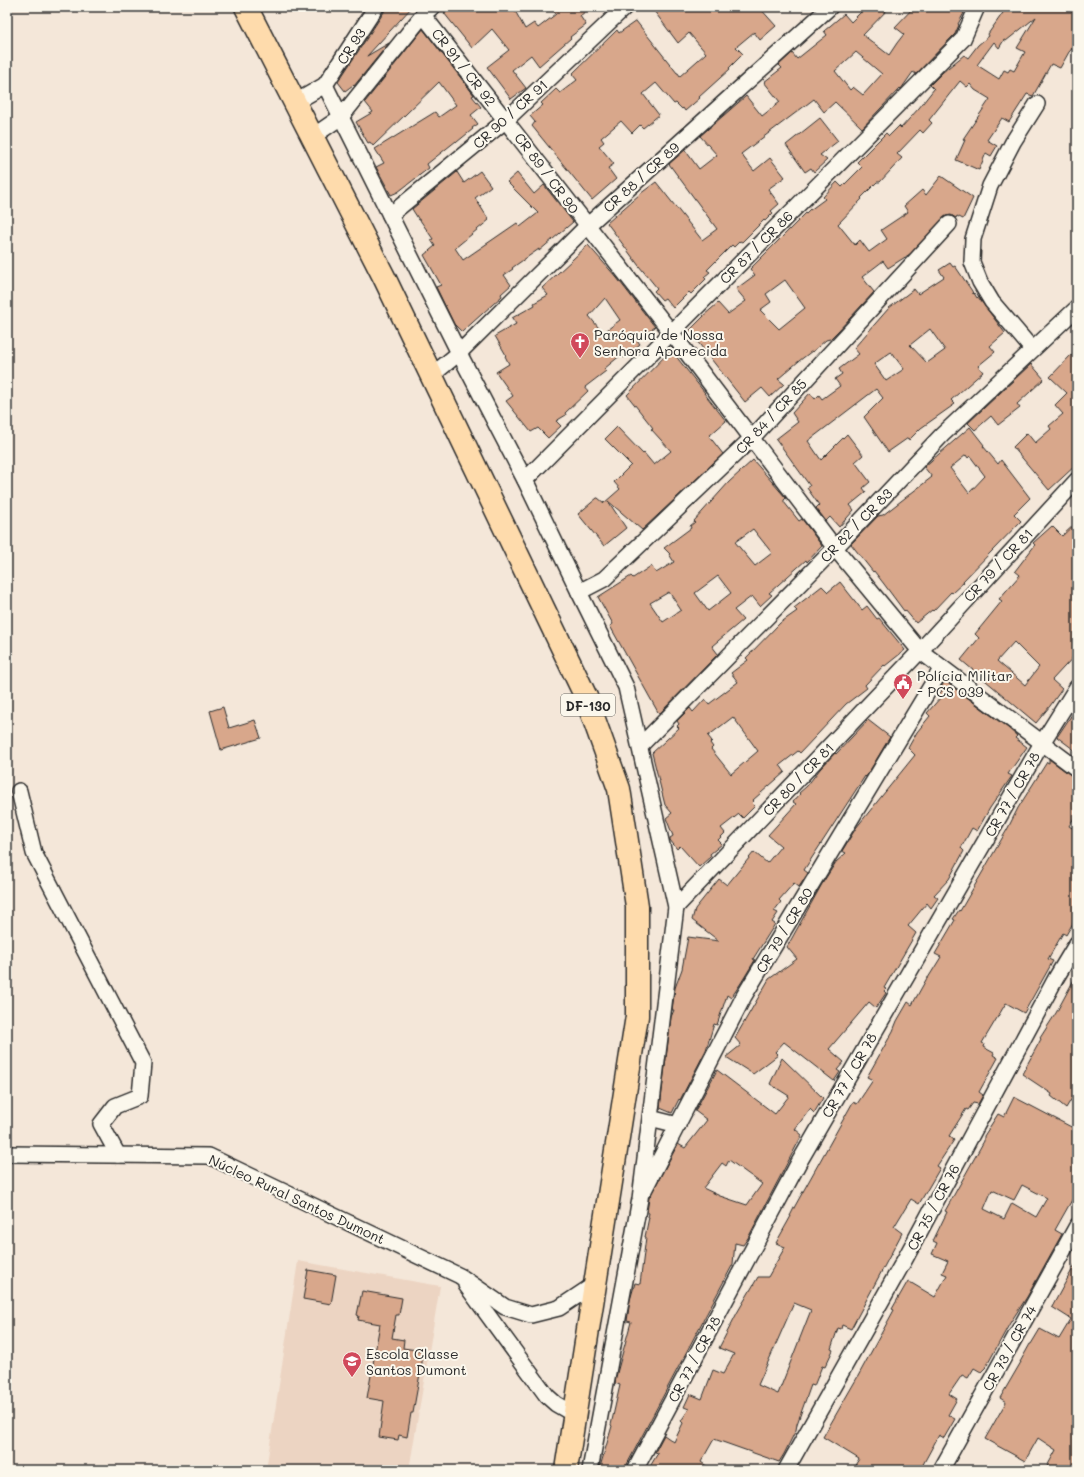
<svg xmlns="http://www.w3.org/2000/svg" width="1084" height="1477" font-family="Mali,sans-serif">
<rect width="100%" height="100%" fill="#f4e7d9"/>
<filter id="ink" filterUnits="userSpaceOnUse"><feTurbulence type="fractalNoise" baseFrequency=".025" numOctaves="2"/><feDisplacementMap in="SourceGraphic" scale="8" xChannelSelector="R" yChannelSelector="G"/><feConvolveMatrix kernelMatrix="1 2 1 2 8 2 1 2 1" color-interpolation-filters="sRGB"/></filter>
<g filter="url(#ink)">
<polygon fill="#ecd4c2" points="298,1261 440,1286 409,1470 266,1470"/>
<g fill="#d8a78b" stroke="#2b2b2b" fill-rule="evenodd">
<polygon points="385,7 412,7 367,56 389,43 354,86 353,85 345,91 338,82 384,12"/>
<polygon points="451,7 513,7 525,29 534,23 538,28 556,14 551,7 591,7 580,16 586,25 570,37 571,38 539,66 531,55 512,70 526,88 511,99 487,67 509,50 492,29 472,48 444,13"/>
<polygon points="651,7 759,7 776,26 760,40 754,32 736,47 743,54 729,68 730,69 699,97 700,98 685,111 683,108 682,109 676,103 674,104 656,83 643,94 659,115 643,128 640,125 632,133 621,121 601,138 604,142 599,146 614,164 608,168 616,179 592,200 532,126 535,122 530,116 543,105 541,103 556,89 560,93 577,80 572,74 617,30 619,33 636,21 677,73 678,73 680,76 706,53 689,33 678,43"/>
<path d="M 866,7 L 890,7 L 863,35 L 889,55 L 897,43 L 904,34 L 895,27 L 914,7 L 954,7 L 964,13 L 958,24 L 959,25 L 955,34 L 916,74 L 913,72 L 901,89 L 900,88 L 862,128 L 835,102 L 824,112 L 814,99 L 741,154 L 754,171 L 770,158 L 785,177 L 768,189 L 779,204 L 771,211 L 773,213 L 765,221 L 764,220 L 742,242 L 740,241 L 734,247 L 732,245 L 707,270 L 710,272 L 704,277 L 706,279 L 691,294 L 689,292 L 673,308 L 665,298 L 662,300 L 654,291 L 657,288 L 639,266 L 607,223 L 640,194 L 656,182 L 702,240 L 717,229 L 669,164 L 685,150 L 699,169 L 717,155 L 700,136 L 746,96 L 762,116 L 780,102 L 764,82 L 782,68 L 779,65 L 792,53 L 797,59 L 827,35 L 824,31 L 844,14 L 851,22 ZM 856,52 L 882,74 L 863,95 L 853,87 L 850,90 L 835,71 Z"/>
<path d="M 1007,7 L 1077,7 L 1077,43 L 1069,52 L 1060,68 L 1051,64 L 1033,96 L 1027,94 L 1009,122 L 1002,118 L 987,140 L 997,146 L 991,156 L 986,153 L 979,170 L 956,160 L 965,140 L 963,139 L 990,99 L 975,90 L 970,84 L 967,87 L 960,81 L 929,120 L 932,123 L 923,133 L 920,130 L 897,154 L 902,158 L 880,182 L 877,182 L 861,198 L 862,199 L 838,224 L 855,245 L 860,240 L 869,252 L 887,239 L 881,230 L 908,212 L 904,206 L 922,190 L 926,195 L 941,176 L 973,198 L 963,219 L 957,216 L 956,218 L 951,215 L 946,216 L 910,254 L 888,268 L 883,261 L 862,277 L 874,292 L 839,330 L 830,339 L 826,340 L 812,352 L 812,351 L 799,361 L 778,379 L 784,384 L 770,397 L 762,388 L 745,402 L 689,331 L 704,316 L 703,316 L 718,303 L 728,314 L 746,301 L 736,289 L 755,275 L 750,269 L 810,209 L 810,210 L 825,199 L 823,197 L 837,182 L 842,187 L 862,167 L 857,162 L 886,133 L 889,136 L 899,126 L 901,128 L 919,108 L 934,89 L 930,85 L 943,72 L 964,55 L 968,58 L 978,45 L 989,36 L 988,34 ZM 1036,17 L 1017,48 L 1025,52 L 1014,71 L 1010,69 L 1008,72 L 1004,70 L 999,79 L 977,65 L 994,42 L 999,48 L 1004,40 L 1006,41 ZM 785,280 L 805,308 L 779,329 L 760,310 L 771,302 L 766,294 Z"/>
<polygon points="423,29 474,95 472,96 481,107 471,115 478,124 472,128 473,129 457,142 456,141 427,164 429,168 398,192 391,195 376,167 384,163 375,149 435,112 439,117 456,105 439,82 373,146 370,142 368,143 356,122 373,112 365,102"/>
<polygon points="820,118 838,141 820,155 827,160 814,172 811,168 805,172 786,145"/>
<polygon points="480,171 491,186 475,198 489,220 455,248 463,260 517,223 520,227 538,213 507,182 517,173 534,194 544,185 573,222 539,251 539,249 516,265 512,268 513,269 504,275 511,285 501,294 502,296 462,332 454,324 436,287 441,285 424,255 435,246 431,240 433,239 420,220 419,220 412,209 457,172 464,183"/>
<path d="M 588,245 L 617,278 L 655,327 L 637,340 L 640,344 L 624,358 L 622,354 L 604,369 L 606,371 L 585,387 L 588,391 L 565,413 L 566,415 L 556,421 L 561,426 L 548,438 L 538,428 L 531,432 L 506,401 L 513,396 L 496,372 L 509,364 L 505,356 L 506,355 L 495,336 L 516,324 L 512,318 L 535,305 L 534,303 L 548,295 L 542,288 ZM 605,298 L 620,320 L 603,333 L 589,316 Z"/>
<path d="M 950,263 L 953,267 L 955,266 L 972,291 L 973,294 L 974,293 L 977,298 L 978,297 L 1005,333 L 990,346 L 995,352 L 978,366 L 983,372 L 951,400 L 955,404 L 921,428 L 909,440 L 908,438 L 888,452 L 864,417 L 883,398 L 876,389 L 808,441 L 821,460 L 847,434 L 863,455 L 855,462 L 870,482 L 863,488 L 866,492 L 850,505 L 854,510 L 839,527 L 830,517 L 826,521 L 816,508 L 819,505 L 807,488 L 810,486 L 776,439 L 798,422 L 792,413 L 810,393 L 815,399 L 819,395 L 822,399 L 840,386 L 835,379 L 842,374 L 839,369 L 859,354 L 854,348 L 889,308 L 914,289 L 918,294 L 944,277 L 939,270 ZM 930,329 L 945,350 L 927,363 L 910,345 ZM 891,352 L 904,369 L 886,381 L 874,364 Z"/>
<polygon points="671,350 705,393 704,393 726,421 709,436 723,454 642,530 608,501 626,528 604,546 578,514 597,498 598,498 604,503 620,489 614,482 631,465 605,439 617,427 643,454 644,453 654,465 671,451 651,429 653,428 627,395"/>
<polygon points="1071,355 1077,360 1077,464 1049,490 1013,447 1027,433 1035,443 1051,429 1049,426 1063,414 1055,405 1067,393 1050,377"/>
<polygon points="1031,364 1044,379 1017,404 1020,408 998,425 991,416 975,430 968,423"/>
<path d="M 970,427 L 984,445 L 983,446 L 998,464 L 1001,460 L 1030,498 L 1014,514 L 1021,521 L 963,581 L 964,582 L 952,593 L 951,592 L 933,611 L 932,610 L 916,623 L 905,610 L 904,611 L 884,584 L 874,571 L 873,572 L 851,544 L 878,516 L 883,515 L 932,477 L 924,467 ZM 966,455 L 968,458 L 970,456 L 985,476 L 969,493 L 950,468 Z"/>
<path d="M 753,460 L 786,498 L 784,500 L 784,502 L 799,521 L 802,519 L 822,546 L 807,562 L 806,560 L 769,593 L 772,595 L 760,606 L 752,596 L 734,610 L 743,620 L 712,646 L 718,654 L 659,714 L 610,626 L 613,624 L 598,597 L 631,576 L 633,578 L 651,566 L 656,573 L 674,562 L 669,554 L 670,554 L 664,548 L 691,528 L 690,526 L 695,522 L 694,521 L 729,482 ZM 753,529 L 772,553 L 755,566 L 735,542 ZM 718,576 L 731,593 L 708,611 L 695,593 ZM 669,592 L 681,610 L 663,622 L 650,603 Z"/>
<path d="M 1077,522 L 1077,653 L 1052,680 L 1062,689 L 1050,706 L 1036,723 L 961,660 L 979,638 L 975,634 L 1002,601 L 999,599 L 1020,575 L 1015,571 L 1035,545 L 1033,543 L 1052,526 L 1062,536 ZM 1014,642 L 1039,667 L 1025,685 L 997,661 Z"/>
<path d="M 840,582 L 862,610 L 867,606 L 877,619 L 879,618 L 905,650 L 885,666 L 884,665 L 865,685 L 867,688 L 846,704 L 800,753 L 798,751 L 780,765 L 785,772 L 753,800 L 754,801 L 752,803 L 755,806 L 743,818 L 739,814 L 721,828 L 725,833 L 718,840 L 722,844 L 710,854 L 711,856 L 699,867 L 680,846 L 677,849 L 670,840 L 670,838 L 673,836 L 666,818 L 672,813 L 665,805 L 652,753 L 679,728 L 677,726 L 679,724 L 677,721 L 690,708 L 693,712 L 705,699 L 709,704 L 738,682 L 731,673 L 748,660 L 746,658 L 780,623 L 797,611 L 794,608 L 822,586 L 828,592 ZM 733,717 L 758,751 L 731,774 L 711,749 L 713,747 L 710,743 L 712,741 L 708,736 Z"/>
<polygon points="945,681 1007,727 1017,736 1015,738 1027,747 1008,774 1012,776 990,808 977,831 972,828 961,848 964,851 949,879 934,895 938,898 931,908 927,903 908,926 916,933 884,988 886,989 884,991 886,993 876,1008 869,1002 829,1049 844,1062 837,1070 840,1072 834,1081 784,1042 775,1052 778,1055 753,1074 726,1057 741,1045 735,1038 769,979 797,959 787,947 822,884 836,862 846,853 842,851 856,828 915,755 908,748 917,732 930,716 927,713 941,697 938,695 942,691 940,689"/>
<polygon points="223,707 229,728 255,720 261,738 221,750 210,711"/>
<polygon points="1077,707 1077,752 1057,737"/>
<polygon points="868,720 890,737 866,777 865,776 804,870 808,873 799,887 794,883 779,900 781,902 774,911 778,913 772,922 775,924 753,959 755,960 741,983 731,998 727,995 717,1025 714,1024 706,1050 680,1100 679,1099 672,1113 660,1108 671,1017 674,1010 672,1010 675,988 682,969 688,937 719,941 692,920 695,909 719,879 727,885 754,852 767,863 781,846 768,835 796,804 793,802 800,794 799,793 807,786 820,769 835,753 836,754"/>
<path d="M 1049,759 L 1072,776 L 1077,778 L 1077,813 L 1069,826 L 1077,831 L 1077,926 L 1073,923 L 1066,935 L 1063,933 L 1048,959 L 1053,961 L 1024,1013 L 1006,1003 L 982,1043 L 984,1044 L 983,1047 L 994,1053 L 993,1055 L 998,1058 L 979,1092 L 983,1095 L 978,1104 L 973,1103 L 968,1110 L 966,1109 L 949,1136 L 954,1140 L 937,1166 L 940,1168 L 919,1204 L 911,1199 L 894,1227 L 902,1233 L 851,1329 L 842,1325 L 841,1329 L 838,1328 L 831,1349 L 833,1350 L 825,1367 L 822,1366 L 814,1386 L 811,1385 L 797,1424 L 796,1430 L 784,1454 L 779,1462 L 714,1439 L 701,1462 L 712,1470 L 648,1470 L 658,1453 L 655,1452 L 664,1435 L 674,1442 L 683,1423 L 681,1421 L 689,1409 L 684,1407 L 690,1394 L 702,1399 L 713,1370 L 723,1374 L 734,1354 L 719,1348 L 737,1313 L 758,1277 L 768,1277 L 785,1247 L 776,1243 L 791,1216 L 790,1216 L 795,1206 L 853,1102 L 857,1104 L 873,1080 L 867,1077 L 893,1031 L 897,1021 L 908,1002 L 912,1005 L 927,978 L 928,978 L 941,957 L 935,954 L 955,920 L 953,919 L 959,910 L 960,911 L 1008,828 L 1018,808 L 1047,762 L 1049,763 ZM 794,1303 L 811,1310 L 778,1394 L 758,1385 Z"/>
<polygon points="1077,974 1077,1090 1066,1108 1051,1096 1052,1094 1022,1074 1041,1039 1040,1038 1056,1013"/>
<path d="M 782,1058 L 823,1098 L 814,1113 L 810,1109 L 795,1129 L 802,1135 L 748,1238 L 743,1245 L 735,1243 L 733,1264 L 624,1470 L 606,1470 L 600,1467 L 612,1426 L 611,1425 L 620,1385 L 615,1383 L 617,1373 L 631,1322 L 627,1321 L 630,1300 L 635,1283 L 640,1284 L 646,1237 L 645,1237 L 649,1217 L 648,1217 L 649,1213 L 647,1212 L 649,1198 L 678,1144 L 685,1148 L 707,1120 L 695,1111 L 717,1070 L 775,1114 L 789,1096 L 770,1084 ZM 729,1160 L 762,1184 L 747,1205 L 720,1196 L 703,1188 L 722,1163 L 726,1166 Z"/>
<path d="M 1014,1097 L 1077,1130 L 1077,1191 L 1055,1230 L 1062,1234 L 1027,1297 L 1010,1323 L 986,1367 L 981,1372 L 974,1368 L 968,1378 L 962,1375 L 949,1394 L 957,1399 L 948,1415 L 955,1419 L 944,1438 L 939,1435 L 920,1470 L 852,1470 L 859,1459 L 823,1437 L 857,1378 L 894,1310 L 892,1309 L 908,1281 L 935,1297 L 947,1275 L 942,1273 L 948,1261 L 932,1254 L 937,1243 L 933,1241 L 947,1212 L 945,1211 L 974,1159 L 984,1141 L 984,1136 L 998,1114 L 1004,1117 ZM 1022,1185 L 1047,1198 L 1036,1217 L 1012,1203 L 1004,1219 L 984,1209 L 992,1190 L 1014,1200 Z"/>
<polygon points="1077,1261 1077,1470 1045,1470 1056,1450 1038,1438 1025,1461 985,1439 1006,1402 1000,1398 1021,1362 1020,1362 1030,1344 1031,1344 1040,1329 1059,1339 1071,1319 1052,1307"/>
<polygon points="308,1270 336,1275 331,1304 303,1299"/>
<polygon points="362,1291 402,1298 399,1315 396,1315 392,1338 404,1340 403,1348 424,1351 413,1413 411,1413 407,1437 399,1435 398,1440 379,1437 384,1401 367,1398 380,1324 358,1320 359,1316 357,1315"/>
</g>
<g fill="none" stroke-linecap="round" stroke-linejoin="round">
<g stroke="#2b2b2b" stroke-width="18">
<g id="minor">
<polyline points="423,15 671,332 835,548 920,651 1077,769"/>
<polyline points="325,85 459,353 525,480 579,592 626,687 676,907 640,1199 590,1470"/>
<polyline points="294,103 325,85 376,7"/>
<polyline points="312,137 341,117 423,15 432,7"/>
<polyline points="390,215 506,120 625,7"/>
<polyline points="1032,349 992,302 980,282 972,262 973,239 990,186 1013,142 1037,104"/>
<polyline points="431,376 459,353 587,226 830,7"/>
<polyline points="525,480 963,39 977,7"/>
<polyline points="579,592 604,579 752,438 949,224"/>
<polyline points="640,746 835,548 942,435 1077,308"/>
<polyline points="19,791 34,853 143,1063 140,1096 115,1106 101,1124 118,1155"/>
<polyline points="676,907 920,651 1077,480"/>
<polyline points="650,1118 678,1125"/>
<polyline points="7,1154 209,1156 460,1276 505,1307 531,1315 559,1308 595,1284"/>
<polyline points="644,1190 744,996 942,668"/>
<polyline points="466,1285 547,1396 556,1404 575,1415"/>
<polyline points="635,1470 798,1164 1042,743 1077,687"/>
<polyline points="786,1470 905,1259 1056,978 1077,943"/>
<polyline points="941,1470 1077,1226"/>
</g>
</g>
<g stroke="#2b2b2b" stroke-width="25">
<polyline id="primary" points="246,7 384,277 586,697 619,789 637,906 637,1016 566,1470"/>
</g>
<use href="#minor" stroke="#fbf7ec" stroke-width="15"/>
<use href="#primary" stroke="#fedbac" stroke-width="22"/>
</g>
</g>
<defs>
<g id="church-pin" transform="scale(1)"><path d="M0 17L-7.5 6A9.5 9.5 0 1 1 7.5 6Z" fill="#d1495b" stroke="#fbf7ec"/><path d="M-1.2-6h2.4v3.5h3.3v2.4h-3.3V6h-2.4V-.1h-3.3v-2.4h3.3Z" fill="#fff"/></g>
<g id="civic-pin" transform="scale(1)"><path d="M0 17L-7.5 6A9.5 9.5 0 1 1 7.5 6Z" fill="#d1495b" stroke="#fbf7ec"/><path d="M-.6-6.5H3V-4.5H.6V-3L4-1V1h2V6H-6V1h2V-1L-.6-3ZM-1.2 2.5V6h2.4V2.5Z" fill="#fff"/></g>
<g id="school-pin" transform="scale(1)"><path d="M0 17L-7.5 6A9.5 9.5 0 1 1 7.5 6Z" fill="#d1495b" stroke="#fbf7ec"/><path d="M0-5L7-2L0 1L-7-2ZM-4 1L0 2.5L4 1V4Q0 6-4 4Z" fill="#fff"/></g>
</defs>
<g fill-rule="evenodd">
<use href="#church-pin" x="580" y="342"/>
<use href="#civic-pin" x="903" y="683"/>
<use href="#school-pin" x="352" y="1361"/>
</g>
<g text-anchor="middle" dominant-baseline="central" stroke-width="4" stroke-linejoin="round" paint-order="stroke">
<rect fill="#fbf7ec" stroke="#696865" stroke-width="1" x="561" y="694" width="54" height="22" rx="3"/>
<g font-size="13" font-weight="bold" fill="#2b2b2b">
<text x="588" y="705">DF-130</text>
</g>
<g font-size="14" fill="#2b2b2b" stroke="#fbf7ec">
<text transform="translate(351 46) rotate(-57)">CR 93</text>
<text transform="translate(464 67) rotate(52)">CR 91 / CR 92</text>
<text transform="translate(510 114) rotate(-42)">CR 90 / CR 91</text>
<text transform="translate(547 173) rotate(53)">CR 89 / CR 90</text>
<text transform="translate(641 177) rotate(-42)">CR 88 / CR 89</text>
<text transform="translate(756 247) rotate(-45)">CR 87 / CR 86</text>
<text transform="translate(771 416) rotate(-47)">CR 84 / CR 85</text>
<text transform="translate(856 525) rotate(-46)">CR 82 / CR 83</text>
<text transform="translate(998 565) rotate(-47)">CR 79 / CR 81</text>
<text transform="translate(798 779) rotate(-46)">CR 80 / CR 81</text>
<text transform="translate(1012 794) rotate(-60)">CR 77 / CR 78</text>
<text transform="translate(784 930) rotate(-59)">CR 79 / CR 80</text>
<text transform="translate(849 1075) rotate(-60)">CR 77 / CR 78</text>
<text transform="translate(297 1199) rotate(25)">Núcleo Rural Santos Dumont</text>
<text transform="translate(933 1207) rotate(-62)">CR 75 / CR 76</text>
<text transform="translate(1009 1348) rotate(-61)">CR 73 / CR 74</text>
<text transform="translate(694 1359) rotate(-62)">CR 77 / CR 78</text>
</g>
<g font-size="14" fill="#2b2b2b" stroke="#fbf7ec" text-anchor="start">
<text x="594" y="334">Paróquia de Nossa<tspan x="594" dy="16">Senhora Aparecida</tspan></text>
<text x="917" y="675">Polícia Militar<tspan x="917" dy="16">- PCS 039</tspan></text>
<text x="366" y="1353">Escola Classe<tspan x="366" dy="16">Santos Dumont</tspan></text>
</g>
</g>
<rect width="1084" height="1477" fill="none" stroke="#fbf7ec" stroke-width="24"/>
<rect x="12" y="12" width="1060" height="1453" fill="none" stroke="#2b2b2b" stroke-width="1.5" filter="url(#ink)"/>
</svg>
